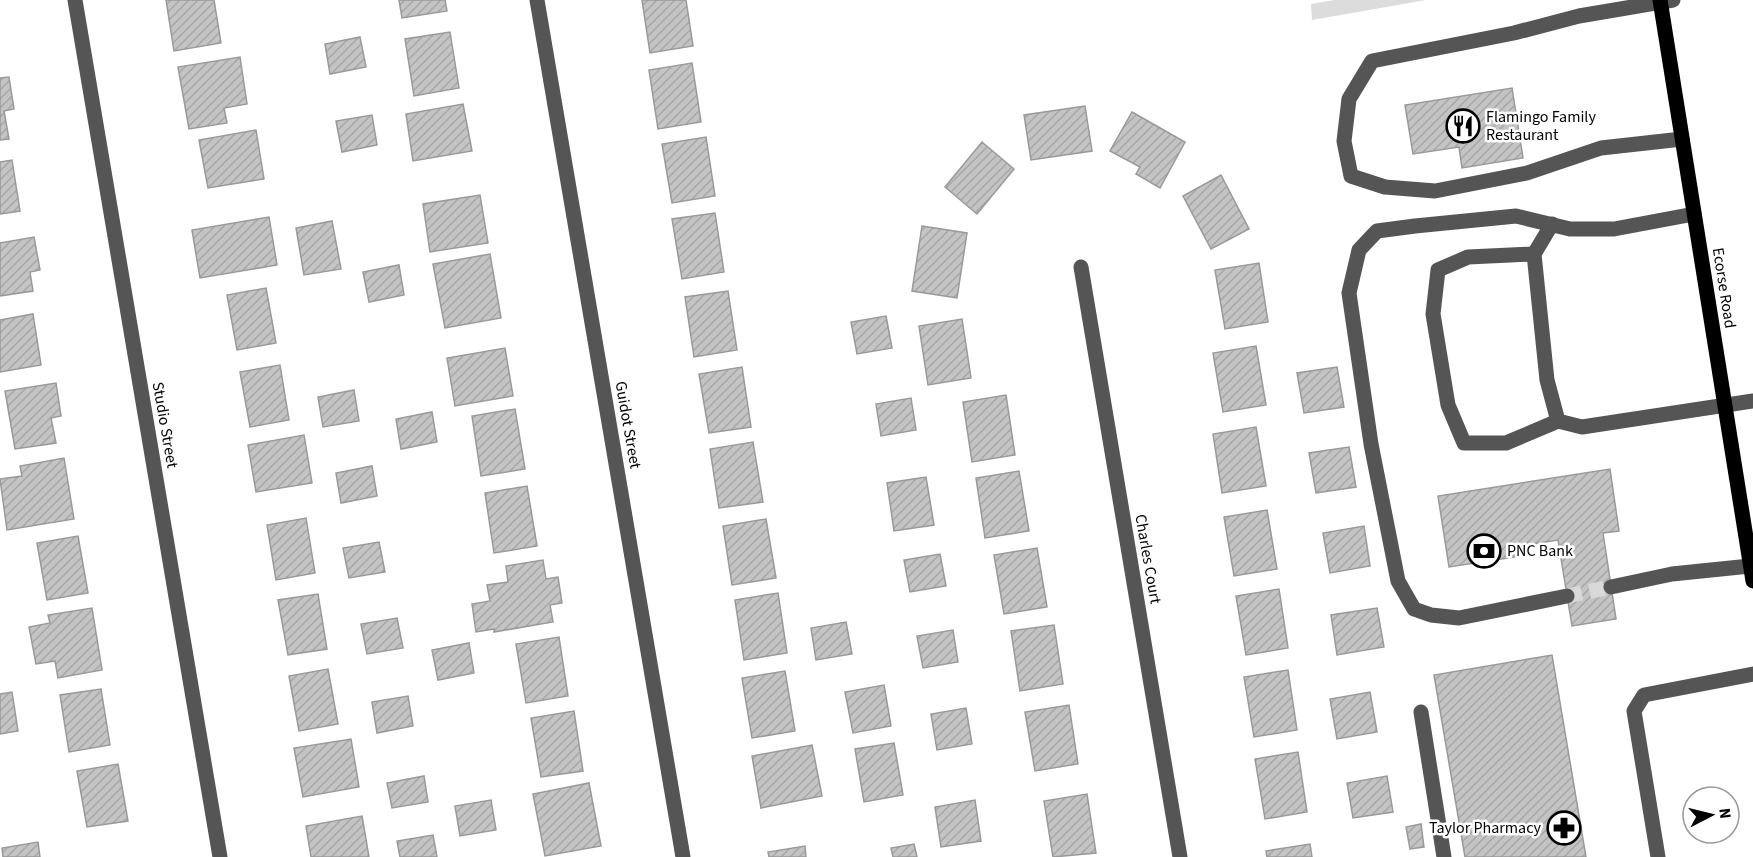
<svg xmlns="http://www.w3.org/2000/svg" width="1753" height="857" font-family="'Source Sans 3',sans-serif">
<defs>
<pattern id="building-hatch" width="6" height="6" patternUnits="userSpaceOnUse" patternTransform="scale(1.5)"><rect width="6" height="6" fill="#c4c4c4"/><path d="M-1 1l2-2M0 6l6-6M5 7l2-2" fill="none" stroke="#a7a7a7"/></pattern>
</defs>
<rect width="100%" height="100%" fill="#fff"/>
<polygon fill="#dcdcdc" points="1334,0 1426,0 1312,20 1311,4"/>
<g fill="url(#building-hatch)" stroke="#999" stroke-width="1.5">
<polygon points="166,0 214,0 221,43 174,51"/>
<polygon points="399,0 445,0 447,11 402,18"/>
<polygon points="642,0 686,0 693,46 650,53"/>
<polygon points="450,32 459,88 414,96 405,39"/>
<polygon points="360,37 366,67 330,74 325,44"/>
<polygon points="240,57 247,104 224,108 227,123 189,129 178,67"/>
<polygon points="692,63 701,122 658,129 649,70"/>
<polygon points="9,77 14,109 4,111 9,139 0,140 0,78"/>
<polygon points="1512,88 1523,158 1462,168 1459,147 1413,154 1405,105"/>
<polygon points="463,104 472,151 413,161 406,114"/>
<polygon points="1085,106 1092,151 1031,160 1024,115"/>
<polygon points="1132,112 1185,142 1160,188 1136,174 1140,167 1110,151"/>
<polygon points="372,115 377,145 342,152 336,121"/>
<polygon points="256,130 264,179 208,188 199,140"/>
<polygon points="706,137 715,196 672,203 662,144"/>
<polygon points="982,142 1014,169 977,214 945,187"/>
<polygon points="12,160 20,211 0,214 0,162"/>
<polygon points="1221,175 1249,229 1211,249 1183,196"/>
<polygon points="480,195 488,243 430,252 423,204"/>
<polygon points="715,213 724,272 682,279 672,219"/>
<polygon points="269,217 277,265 200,278 192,230"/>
<polygon points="332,221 341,269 304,275 296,228"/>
<polygon points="922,226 967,233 957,298 912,291"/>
<polygon points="34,237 40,270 30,272 33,291 0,296 0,243"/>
<polygon points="490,254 501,318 445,328 433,264"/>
<polygon points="1259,263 1268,322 1225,329 1215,270"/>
<polygon points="399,265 404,295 369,302 363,272"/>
<polygon points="266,288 276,343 237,350 227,295"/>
<polygon points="728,291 737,350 694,357 685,297"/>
<polygon points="33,314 41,365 0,372 0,320"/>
<polygon points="886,316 892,348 857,354 851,322"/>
<polygon points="962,319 971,378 928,385 919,326"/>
<polygon points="1256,346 1266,405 1223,412 1213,353"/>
<polygon points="505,348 513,396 455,406 447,358"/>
<polygon points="280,365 289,420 250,427 240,372"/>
<polygon points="742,367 751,427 709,433 699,374"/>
<polygon points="1337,367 1344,407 1304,413 1297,373"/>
<polygon points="56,383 61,416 51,418 56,443 15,449 5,391"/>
<polygon points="354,390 359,421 323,427 318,397"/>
<polygon points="1006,395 1015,455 972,462 963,402"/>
<polygon points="911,398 916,430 881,436 876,404"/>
<polygon points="515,409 525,469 481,476 472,416"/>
<polygon points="432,412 437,442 401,449 396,419"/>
<polygon points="1256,427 1266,486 1222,493 1213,434"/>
<polygon points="304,435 312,483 256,492 248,445"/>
<polygon points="753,442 763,502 719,508 710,449"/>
<polygon points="1349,447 1356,487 1316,493 1309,453"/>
<polygon points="64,458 74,519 7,530 0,479 22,476 20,466"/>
<polygon points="372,466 377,496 341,503 336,473"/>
<polygon points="1610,469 1619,531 1603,533 1616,619 1572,626 1558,540 1520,546 1522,556 1449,567 1438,496"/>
<polygon points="1019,471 1029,531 985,538 976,478"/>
<polygon points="926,477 934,525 894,531 887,483"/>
<polygon points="527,486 537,546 494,553 485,493"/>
<polygon points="1267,510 1277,569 1234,576 1224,517"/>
<polygon points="306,518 315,573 276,580 267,525"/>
<polygon points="766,519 776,578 732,585 723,526"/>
<polygon points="1364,526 1370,566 1330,573 1323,533"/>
<polygon points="78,536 88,593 47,600 37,543"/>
<polygon points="379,542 385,572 349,578 343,548"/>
<polygon points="1037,548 1047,607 1004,614 994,555"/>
<polygon points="940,554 946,586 910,592 904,560"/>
<polygon points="543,560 546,579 558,577 562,603 550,605 553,622 494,632 494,629 476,632 472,604 490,601 487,585 508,582 506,566"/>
<polygon points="1279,589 1288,648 1246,655 1236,596"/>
<polygon points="778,593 787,653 744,660 735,600"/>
<polygon points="318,594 327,649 288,655 278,600"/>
<polygon points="92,608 102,670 58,678 55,661 36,664 29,627 50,623 48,615"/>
<polygon points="1377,608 1384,647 1337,655 1331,615"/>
<polygon points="397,618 403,648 367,654 361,624"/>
<polygon points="846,622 852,654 816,660 811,628"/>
<polygon points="1054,625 1063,684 1020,691 1011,631"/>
<polygon points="953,630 958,662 923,668 917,636"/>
<polygon points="559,637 568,696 526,703 516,644"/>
<polygon points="469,643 474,673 438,680 432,650"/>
<polygon points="1552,655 1586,857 1465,857 1434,675"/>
<polygon points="328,669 338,724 299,731 289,676"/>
<polygon points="1288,670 1297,730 1254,737 1244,677"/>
<polygon points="785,671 795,731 752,738 742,678"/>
<polygon points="884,685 891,726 853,733 845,692"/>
<polygon points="101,689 110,745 69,752 60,695"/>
<polygon points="12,692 18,731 0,734 0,694"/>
<polygon points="1370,692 1377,732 1337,739 1330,699"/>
<polygon points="408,696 413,726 377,733 372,702"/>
<polygon points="1069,705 1078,764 1035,771 1025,712"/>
<polygon points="966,708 972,744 937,750 931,714"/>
<polygon points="574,711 583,771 541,777 531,718"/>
<polygon points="351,739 359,787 303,797 294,748"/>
<polygon points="894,743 903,795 864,802 855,749"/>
<polygon points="812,745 822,796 761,808 752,756"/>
<polygon points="1298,752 1307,812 1265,819 1255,759"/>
<polygon points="118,764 128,821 87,827 77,771"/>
<polygon points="424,776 428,802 392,808 387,783"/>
<polygon points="1387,776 1393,812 1353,818 1347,783"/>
<polygon points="589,783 601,846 545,856 533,794"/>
<polygon points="1087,794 1096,853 1053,857 1044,801"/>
<polygon points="491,800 496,830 460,836 455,806"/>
<polygon points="975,800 981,841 941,847 935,807"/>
<polygon points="362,816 369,857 311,857 306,826"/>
<polygon points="1421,824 1424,847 1410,849 1406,827"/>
<polygon points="433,835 437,857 400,857 397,841"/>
<polygon points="38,842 40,857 3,857 2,848"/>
<polygon points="914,844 917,857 893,857 891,848"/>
<polygon points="1310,844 1312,857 1267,857 1266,851"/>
<polygon points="805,846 806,857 769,857 768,852"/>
</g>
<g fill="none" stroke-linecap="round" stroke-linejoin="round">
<polyline stroke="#d9d9d9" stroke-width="15" stroke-dasharray="15 8" stroke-linecap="butt" points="1567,596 1611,587"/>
<g stroke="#555" stroke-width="15">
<polyline points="75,0 220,857"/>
<polyline points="537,0 683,857"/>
<polyline points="1673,0 1579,16 1514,33 1372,61 1349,99 1344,141 1351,176 1385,187 1435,191 1527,173 1601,148 1682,139"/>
<polyline points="1552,224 1534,254 1547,380 1558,421 1582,427 1753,401"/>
<polyline points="1534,254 1468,257 1438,270 1433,314 1448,405 1464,443 1506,443 1558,421"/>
<polyline points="1081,267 1180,857"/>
<polyline points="1611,587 1672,574 1750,566"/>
<polyline points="1567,596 1459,618 1431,615 1414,609 1398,581 1371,444 1349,293 1359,250 1377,231 1415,226 1516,216 1570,229 1614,229 1694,214"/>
<polyline points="1421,712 1444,857"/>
<polyline points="1658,857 1634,711 1644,695 1753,674"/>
</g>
<polyline stroke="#000" stroke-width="15" points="1660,0 1753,581"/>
</g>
<defs>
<g id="restaurant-ring" transform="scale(1.725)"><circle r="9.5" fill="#fff" stroke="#000" stroke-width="1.5"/><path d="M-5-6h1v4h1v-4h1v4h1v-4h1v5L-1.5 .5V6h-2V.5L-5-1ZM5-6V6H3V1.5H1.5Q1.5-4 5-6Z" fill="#000"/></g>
<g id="bank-ring" transform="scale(1.725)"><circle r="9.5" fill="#fff" stroke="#000" stroke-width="1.5"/><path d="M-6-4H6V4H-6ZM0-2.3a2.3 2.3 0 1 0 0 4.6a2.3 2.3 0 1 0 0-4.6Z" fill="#000"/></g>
<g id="pharmacy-ring" transform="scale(1.725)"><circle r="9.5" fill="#fff" stroke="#000" stroke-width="1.5"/><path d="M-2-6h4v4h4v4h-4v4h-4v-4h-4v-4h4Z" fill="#000"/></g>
</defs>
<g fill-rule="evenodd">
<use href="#restaurant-ring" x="1463" y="126"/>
<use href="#bank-ring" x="1484" y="551"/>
<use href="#pharmacy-ring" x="1564" y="828"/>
</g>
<g text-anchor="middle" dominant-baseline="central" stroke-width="5" stroke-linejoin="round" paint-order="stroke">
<g font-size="16" fill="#000" stroke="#fff" text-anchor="start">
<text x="1486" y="117">Flamingo Family<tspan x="1486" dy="18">Restaurant</tspan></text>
<text x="1507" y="551">PNC Bank</text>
<text x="1541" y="828" text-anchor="end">Taylor Pharmacy</text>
</g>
<g font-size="16" fill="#000" stroke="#fff">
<text transform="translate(1724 288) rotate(81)">Ecorse Road</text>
<text transform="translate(165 425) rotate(80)">Studio Street</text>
<text transform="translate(628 425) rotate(80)">Guidot Street</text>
<text transform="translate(1148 559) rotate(80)">Charles Court</text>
</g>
</g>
<g transform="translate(1711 815) rotate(83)"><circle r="28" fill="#ffffff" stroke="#999999" stroke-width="1.5"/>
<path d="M0-4.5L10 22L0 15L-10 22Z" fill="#000000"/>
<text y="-9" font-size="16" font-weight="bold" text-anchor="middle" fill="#000000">N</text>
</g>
</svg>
